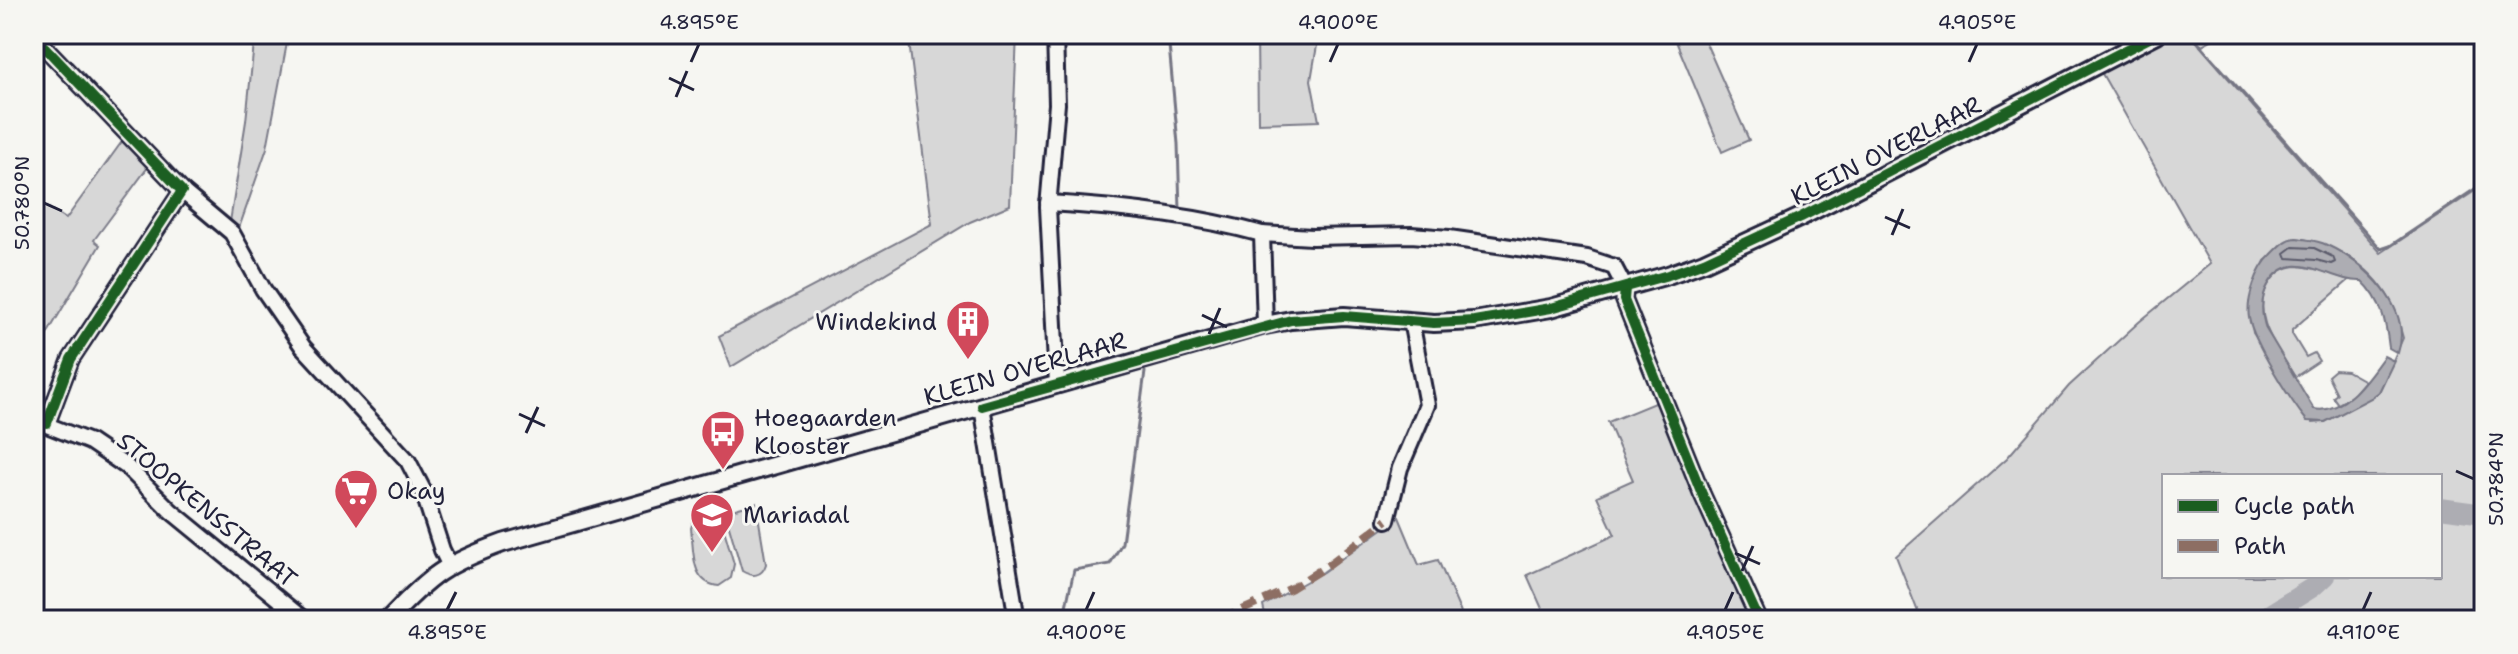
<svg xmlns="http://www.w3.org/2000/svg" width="2518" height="654" font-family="'Shantell Sans',sans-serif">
<rect width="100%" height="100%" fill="#f6f6f2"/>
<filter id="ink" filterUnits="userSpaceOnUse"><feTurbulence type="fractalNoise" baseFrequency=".0125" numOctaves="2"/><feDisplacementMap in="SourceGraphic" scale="16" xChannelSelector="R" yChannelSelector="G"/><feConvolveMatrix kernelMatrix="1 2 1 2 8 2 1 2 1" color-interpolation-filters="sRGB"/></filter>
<g filter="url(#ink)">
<g fill="#d7d7d7" stroke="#7c7c89" stroke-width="2" fill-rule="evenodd">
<polygon points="255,34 286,34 287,43 267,148 238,231 230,222 246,121"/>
<polygon points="908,34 1017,34 1010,205 970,222 731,367 719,336 932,224"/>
<polygon points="1257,34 1319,34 1311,80 1319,121 1258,123"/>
<polygon points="1673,34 1702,34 1749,140 1722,152"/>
<path d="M 2177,34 L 2222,34 L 2200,46 L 2381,253 L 2484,185 L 2484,620 L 2294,620 L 2292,612 L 2334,576 L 2440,576 L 2440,476 L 2164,476 L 2164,576 L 2316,576 L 2304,587 L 2249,620 L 1899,620 L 1918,612 L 1896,556 L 2007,458 L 2069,386 L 2139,322 L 2210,264 L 2101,72 ZM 2296,238 C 2336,243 2377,269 2394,308 C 2398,317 2400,328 2403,338 L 2379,392 L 2325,422 L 2313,423 L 2253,333 L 2249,303 L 2265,261 Z"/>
<polygon points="126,136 151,163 94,240 100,245 46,336 34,345 34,198 66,219"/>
<path d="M 2297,266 L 2315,268 L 2349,280 L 2292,330 L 2292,334 L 2306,357 L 2314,353 L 2319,361 L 2295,377 C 2278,349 2248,314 2270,282 C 2277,272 2284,267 2297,266 Z"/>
<polygon points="2335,370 2347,371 2365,381 2353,395 2338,404 2333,397 2337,394 2328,376"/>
<polygon points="1659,401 1754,620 1547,620 1527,575 1615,535 1597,496 1633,480 1608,422"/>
<path d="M 756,503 L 766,564 C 762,577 752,577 742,571 L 725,512 Z"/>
<polygon points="1399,517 1419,565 1438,560 1464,620 1266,620 1263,606 1323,572"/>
<path d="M 713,519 L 723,526 L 734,564 L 731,578 L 719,586 C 690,583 694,551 691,528 L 693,522 Z"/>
</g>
<path fill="#adadb3" stroke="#757583" stroke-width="2" d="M 2296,238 C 2307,240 2317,240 2327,245 C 2366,263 2413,308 2398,353 L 2389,348 C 2386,322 2382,300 2362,281 C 2330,283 2292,243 2268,285 C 2260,299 2261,314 2266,329 L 2314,409 C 2344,415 2368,378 2384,356 L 2394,361 L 2379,392 L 2371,398 L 2325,422 L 2307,421 C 2290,400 2254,343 2249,318 C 2246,299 2257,268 2271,255 C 2279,247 2285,239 2296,238 Z"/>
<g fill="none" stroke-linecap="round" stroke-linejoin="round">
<polygon stroke="#5a5a6b" stroke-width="2" points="2293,247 2314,248 2333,257 2335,262 2331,264 2316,260 2287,258 2285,253"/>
<g stroke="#757583" stroke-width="3">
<polyline points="1168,34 1178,144 1180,210"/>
<polyline points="2183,35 2194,38 2381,249 2390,246 2484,183"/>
<polyline points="1063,620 1074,570 1110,564 1122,543 1145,372"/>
</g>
<g stroke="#adadb3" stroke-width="20">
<polyline points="2440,508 2484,514"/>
<polyline points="2260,620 2313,587 2325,576"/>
</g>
<g stroke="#22223b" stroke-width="20">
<g id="minor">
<polyline points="1055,34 1057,104 1048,207 1057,384"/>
<polyline points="34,36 182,191 232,233 263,289 303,347 408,461 422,488 442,550 449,564"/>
<path d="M 1048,203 C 1119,207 1193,215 1262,234 L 1265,325"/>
<polyline points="1262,234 1312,237 1411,235 1449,238 1587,258 1614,267 1625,288 1624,300 1702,494 1759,620"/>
<polyline points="982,406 1017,620"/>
<polyline points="34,420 90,442 127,467 171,511 304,620"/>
<polyline points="47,423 71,359 182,191"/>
<polyline points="1387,520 1400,468 1427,405 1411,321"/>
</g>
</g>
<g stroke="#22223b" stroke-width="22">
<path id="major" d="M 388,620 C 430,575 445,564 503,543 L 1265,325 L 1291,320 L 1344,316 L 1434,323 L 1474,321 L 1551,308 L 1668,275 L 1704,262 L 1801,217 L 2157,34"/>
</g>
<use href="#minor" stroke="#f6f6f2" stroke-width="14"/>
<use href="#major" stroke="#f6f6f2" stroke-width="16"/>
<polyline stroke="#8d6e63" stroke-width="8" stroke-dasharray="16 8" stroke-linecap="butt" points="1220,620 1292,588 1328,565 1387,520"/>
<g stroke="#f6f6f2" stroke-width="15">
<g id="cycleway">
<polyline points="34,36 182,191 71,359 47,423 34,420"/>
<polyline points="1625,288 1624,300 1702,494 1759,620"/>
<polyline points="982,406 1291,320 1344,316 1434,323 1474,321 1551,308 1668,275 1704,262 1801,217 2157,34"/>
</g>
</g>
<use href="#cycleway" stroke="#1b5e20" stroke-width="10"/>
</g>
</g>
<path fill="none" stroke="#22223b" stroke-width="3" d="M 691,62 L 699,44M 1330,62 L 1338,44M 1969,62 L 1977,44M 669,78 L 694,90M 676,97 L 687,71M 44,203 L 62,211M 1885,217 L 1910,228M 1892,235 L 1903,209M 1202,315 L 1227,327M 1209,334 L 1220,308M 519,414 L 545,426M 526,433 L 538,407M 2456,471 L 2474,479M 1735,553 L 1760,564M 1742,571 L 1753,546M 447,610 L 456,592M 1086,610 L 1094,592M 1725,610 L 1733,592M 2363,610 L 2371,592"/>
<defs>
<g id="building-pin" transform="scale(2.3)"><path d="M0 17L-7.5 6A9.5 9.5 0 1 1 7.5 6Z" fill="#d1495b" stroke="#f6f6f2"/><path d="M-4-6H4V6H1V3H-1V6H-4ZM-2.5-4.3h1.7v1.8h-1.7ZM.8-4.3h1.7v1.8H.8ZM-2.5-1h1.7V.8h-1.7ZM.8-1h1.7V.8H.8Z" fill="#fff"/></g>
<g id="bus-pin" transform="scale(2.3)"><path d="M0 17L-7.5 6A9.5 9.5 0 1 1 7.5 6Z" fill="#d1495b" stroke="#f6f6f2"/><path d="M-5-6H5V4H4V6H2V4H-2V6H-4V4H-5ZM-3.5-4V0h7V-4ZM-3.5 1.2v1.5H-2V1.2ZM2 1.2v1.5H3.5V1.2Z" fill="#fff"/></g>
<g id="supermarket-pin" transform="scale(2.3)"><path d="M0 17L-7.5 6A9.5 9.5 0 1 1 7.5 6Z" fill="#d1495b" stroke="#f6f6f2"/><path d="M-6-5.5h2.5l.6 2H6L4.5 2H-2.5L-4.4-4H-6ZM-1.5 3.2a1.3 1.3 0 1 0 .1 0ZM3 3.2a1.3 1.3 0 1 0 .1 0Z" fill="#fff"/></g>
<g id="school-pin" transform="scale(2.3)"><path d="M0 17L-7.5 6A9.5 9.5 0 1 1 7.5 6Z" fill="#d1495b" stroke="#f6f6f2"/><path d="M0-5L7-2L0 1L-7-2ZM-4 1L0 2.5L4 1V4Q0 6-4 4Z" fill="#fff"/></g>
</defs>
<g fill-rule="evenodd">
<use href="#building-pin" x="968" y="322"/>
<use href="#bus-pin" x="723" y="432"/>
<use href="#supermarket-pin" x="356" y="491"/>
<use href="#school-pin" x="712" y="515"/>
</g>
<g text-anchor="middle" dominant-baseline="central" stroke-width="6" stroke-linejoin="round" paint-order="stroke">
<g font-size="24" fill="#22223b" stroke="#f6f6f2">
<text transform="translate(1886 151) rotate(-27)">KLEIN OVERLAAR</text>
<text transform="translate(1025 369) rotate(-16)">KLEIN OVERLAAR</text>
<text transform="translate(207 510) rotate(40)">STOOPKENSSTRAAT</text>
</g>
<g font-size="24" fill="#22223b" stroke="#f6f6f2" text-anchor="start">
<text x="937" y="322" text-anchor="end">Windekind</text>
<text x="754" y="418">Hoegaarden<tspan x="754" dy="28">Klooster</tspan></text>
<text x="387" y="491">Okay</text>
<text x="743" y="515">Mariadal</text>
</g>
</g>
<rect width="2518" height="654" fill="none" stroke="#f6f6f2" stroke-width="88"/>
<rect x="2162" y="474" width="280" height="104" fill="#f6f6f2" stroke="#a1a1a9" stroke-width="2"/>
<rect x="2178" y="500" width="40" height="12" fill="#1b5e20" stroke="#a1a1a9" stroke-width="2"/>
<text x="2234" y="514" font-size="24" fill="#22223b">Cycle path</text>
<rect x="2178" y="540" width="40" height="12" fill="#8d6e63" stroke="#a1a1a9" stroke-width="2"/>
<text x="2234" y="554" font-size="24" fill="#22223b">Path</text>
<rect x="44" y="44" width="2430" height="566" fill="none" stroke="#22223b" stroke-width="3"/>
<g font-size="20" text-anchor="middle" fill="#22223b">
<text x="699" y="29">4.895°E</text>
<text x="1338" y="29">4.900°E</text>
<text x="1977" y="29">4.905°E</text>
<text transform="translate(22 203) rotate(-90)" y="7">50.780°N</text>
<text transform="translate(2496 479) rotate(-90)" y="7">50.784°N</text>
<text x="447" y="639">4.895°E</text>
<text x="1086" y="639">4.900°E</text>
<text x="1725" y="639">4.905°E</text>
<text x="2363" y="639">4.910°E</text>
</g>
</svg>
